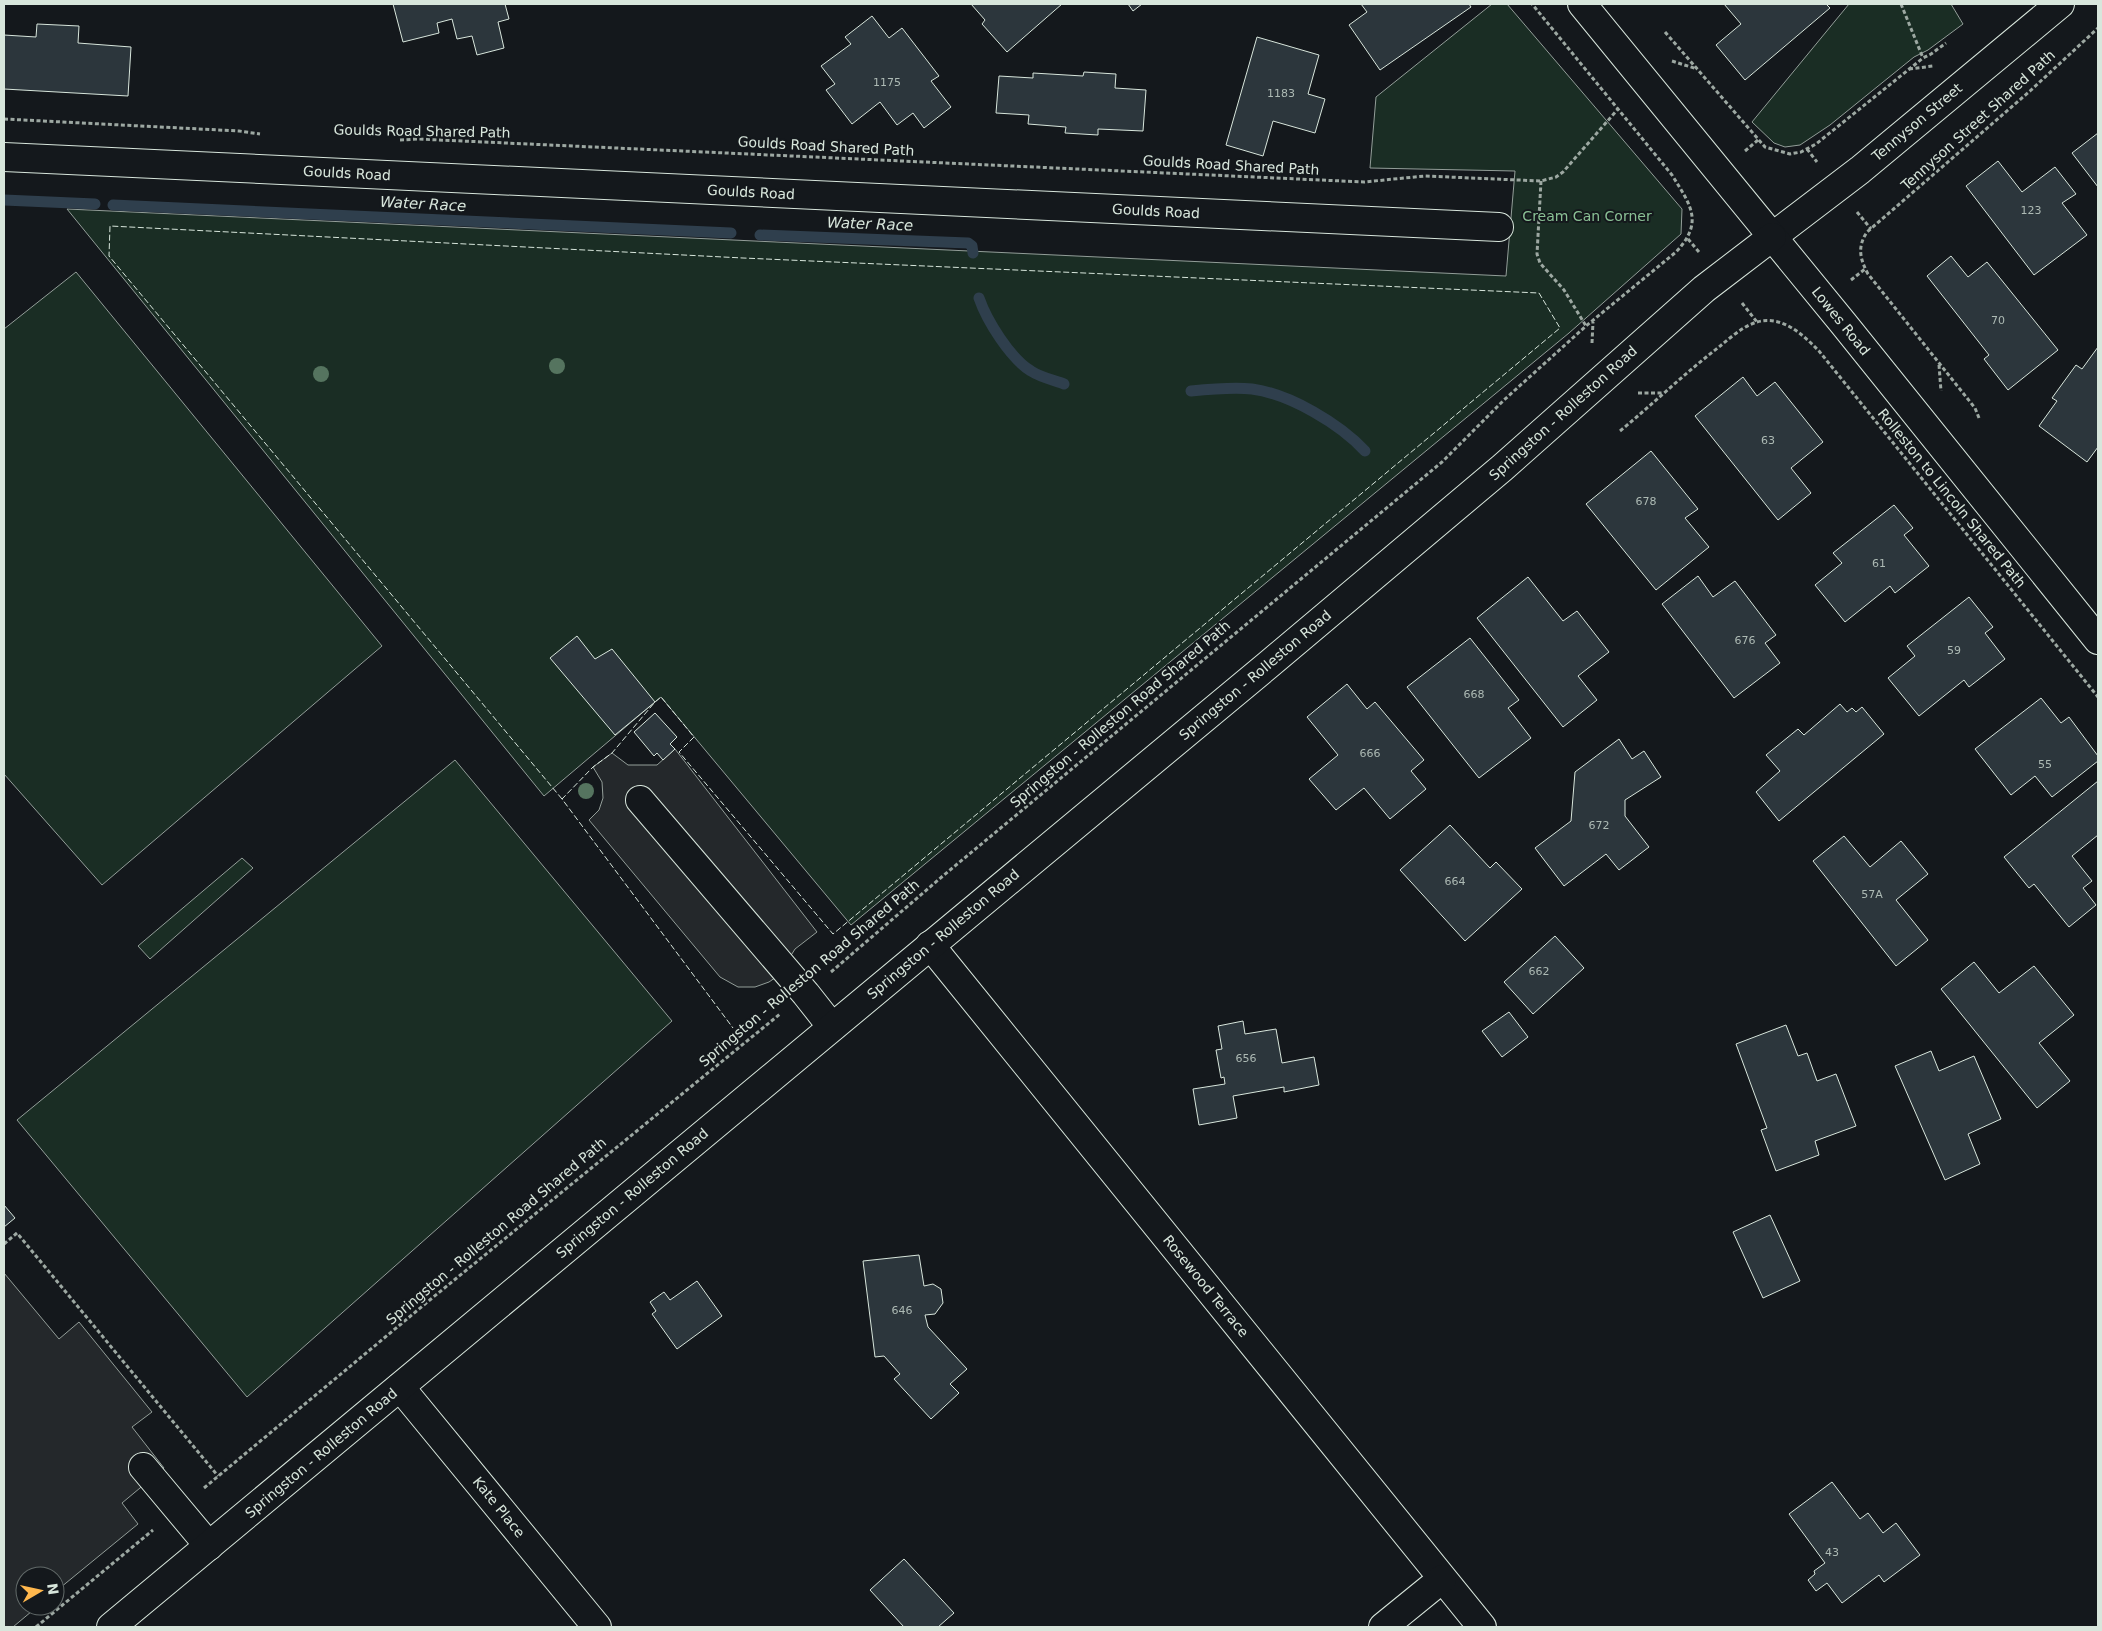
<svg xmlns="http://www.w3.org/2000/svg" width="2102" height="1631" font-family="'DejaVu Sans',sans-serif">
<rect width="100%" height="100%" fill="#14181c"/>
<g fill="#1a2d24" stroke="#939e99">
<polygon points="1492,4 1507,4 1682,209 1681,234 1569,333 851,925 661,697 544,796 67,209 1506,276 1515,171 1370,168 1376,97"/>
<polygon points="1849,4 1951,4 1963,24 1928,50 1914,57 1830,125 1800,145 1785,147 1774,143 1752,122"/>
<polygon points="76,272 382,646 102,885 4,774 4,329"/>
<polygon points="455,760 672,1021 247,1397 17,1120"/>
<polygon points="242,858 253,868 150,959 138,946"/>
</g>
<g fill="#24282b" stroke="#939e99">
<polygon points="675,749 817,932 795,949 790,957 795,964 769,982 755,987 738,987 720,977 589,820 599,810 603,798 602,782 593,767 612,753 628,765 657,765"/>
<polygon points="4,1273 59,1339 79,1322 152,1412 132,1427 164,1468 122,1503 138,1524 55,1592 55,1576 25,1576 25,1606 38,1606 13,1627 4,1627"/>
</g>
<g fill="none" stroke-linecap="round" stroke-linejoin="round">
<g stroke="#2f3f4d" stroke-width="11">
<polyline points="4,200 95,204"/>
<polyline points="113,205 731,233"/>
<polyline points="760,235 968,243 972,246 973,253"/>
<path d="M 979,298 C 987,321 1010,358 1031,371 C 1040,377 1053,380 1064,384"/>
<path d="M 1191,391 C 1211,389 1233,387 1252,389 C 1290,394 1340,424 1365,451"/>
</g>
</g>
<g fill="#2c363c" stroke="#d8e6dc">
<polygon points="393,4 505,4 509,19 498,22 504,48 477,55 472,36 457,39 452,19 437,23 439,33 403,42"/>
<polygon points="971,4 1062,4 1007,52 982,24 985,20"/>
<polygon points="1128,4 1142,4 1133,11"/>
<polygon points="1361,4 1469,4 1471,7 1380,70 1349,25 1367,12"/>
<polygon points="1724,4 1826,4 1830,8 1745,80 1716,45 1741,24"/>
<polygon points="872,16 889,38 902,28 939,76 931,81 951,107 924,128 913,113 897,125 880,102 852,124 826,90 835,84 821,66 851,44 845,37"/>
<polygon points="37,24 79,26 78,43 131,47 128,96 4,89 4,35 36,37"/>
<polygon points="1257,37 1319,55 1308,94 1325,99 1315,133 1273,121 1263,156 1226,145"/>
<polygon points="1084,72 1116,74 1115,88 1146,90 1143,131 1098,129 1098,135 1065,133 1066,127 1028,124 1029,115 996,113 999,76 1033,78 1033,73 1083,76"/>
<polygon points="2098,133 2098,187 2072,153"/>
<polygon points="1998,161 2022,192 2055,167 2076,194 2062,203 2087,235 2034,275 1966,186"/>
<polygon points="1951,256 1968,277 1987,262 2058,350 2008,390 1984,359 1989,355 1927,276"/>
<polygon points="2098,347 2098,447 2087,462 2039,426 2057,401 2052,398 2076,365 2082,369"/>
<polygon points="1743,377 1757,396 1775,382 1823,442 1791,468 1811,493 1778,520 1695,416"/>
<polygon points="1651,451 1698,509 1685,518 1709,547 1656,590 1586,504"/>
<polygon points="1894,505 1913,528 1904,535 1929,566 1895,593 1890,586 1845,622 1815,585 1842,563 1833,553"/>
<polygon points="1698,576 1713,597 1735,581 1776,635 1765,643 1780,663 1734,698 1662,604"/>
<polygon points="1528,577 1563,621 1577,611 1609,652 1578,676 1597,700 1563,727 1477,618"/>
<polygon points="1969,597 1993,627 1985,633 2005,659 1969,687 1964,680 1919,716 1888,678 1915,656 1907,646"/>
<polygon points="577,636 595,659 612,649 655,702 615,735 550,658"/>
<polygon points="1470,638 1519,700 1508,708 1531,738 1479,778 1407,687"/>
<polygon points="1347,684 1367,709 1375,702 1424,760 1411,771 1426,789 1390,819 1364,788 1336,810 1309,779 1338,755 1307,717"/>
<polygon points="2041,698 2061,723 2069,717 2098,756 2098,761 2052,797 2035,776 2011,795 1975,749"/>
<polygon points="1840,704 1847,712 1852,708 1856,712 1862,707 1884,734 1779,821 1756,792 1780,771 1766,755 1798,729 1804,735"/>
<polygon points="655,713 677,737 670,744 675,749 663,760 657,753 654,756 634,732"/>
<polygon points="1619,739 1632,759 1644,751 1661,777 1625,800 1625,816 1649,847 1619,870 1606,854 1564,886 1535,848 1571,821 1575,772"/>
<polygon points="2098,781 2098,835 2072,856 2092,881 2083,888 2096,905 2069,927 2034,884 2029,888 2004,857"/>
<polygon points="1450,825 1490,868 1496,862 1522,889 1465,941 1400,870"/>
<polygon points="1844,836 1870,867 1901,841 1928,874 1896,900 1928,940 1896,966 1813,861"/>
<polygon points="1555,936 1584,968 1533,1014 1504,982"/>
<polygon points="1974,962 1999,993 2034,966 2074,1015 2039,1043 2070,1081 2037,1108 1941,989"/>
<polygon points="1509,1012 1528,1037 1502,1057 1482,1031"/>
<polygon points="1243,1021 1245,1034 1276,1029 1282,1063 1314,1057 1319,1085 1284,1092 1284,1087 1233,1096 1237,1118 1199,1125 1193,1089 1225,1084 1224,1077 1221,1078 1216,1050 1222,1049 1218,1026"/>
<polygon points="1786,1025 1798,1056 1807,1053 1817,1081 1836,1074 1856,1126 1815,1141 1819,1155 1776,1171 1761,1130 1767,1128 1736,1044"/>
<polygon points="1931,1051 1939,1071 1974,1056 2001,1119 1968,1134 1980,1164 1945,1180 1895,1066"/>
<polygon points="4,1205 15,1218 4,1227"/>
<polygon points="1770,1215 1800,1281 1763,1298 1733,1232"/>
<polygon points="919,1255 924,1286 933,1284 941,1289 943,1303 935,1314 925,1315 928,1327 967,1369 950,1384 959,1393 931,1419 894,1379 900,1374 884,1356 875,1357 863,1261"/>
<polygon points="697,1281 722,1316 677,1349 652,1314 656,1311 650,1302 664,1292 670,1300"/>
<polygon points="1832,1482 1860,1519 1868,1513 1883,1533 1896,1523 1920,1555 1884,1582 1879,1575 1842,1603 1827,1583 1816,1591 1808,1580 1815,1574 1814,1571 1825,1563 1789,1514"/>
<polygon points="904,1559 954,1613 938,1627 904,1627 870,1590"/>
</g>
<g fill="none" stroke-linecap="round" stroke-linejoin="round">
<g stroke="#d8e6dc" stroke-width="30">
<g id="minor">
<polyline points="4,157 1499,227"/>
<polyline points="1772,237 1860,170 2060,4"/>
<polyline points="640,800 806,994 832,1027"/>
<polyline points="930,945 1482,1627"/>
<polyline points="400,1387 597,1627"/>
<polyline points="143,1467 209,1546"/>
<polyline points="1383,1627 1442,1579"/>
</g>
</g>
<g stroke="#d8e6dc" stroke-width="30">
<g id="major">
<polyline points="1582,4 1843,323 2098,640"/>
<polyline points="111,1627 1268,665 1502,468 1704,289 1772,237"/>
</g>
</g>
<g stroke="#9da8a2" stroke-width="3" stroke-dasharray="4 2.5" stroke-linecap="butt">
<polyline points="1901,4 1923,58"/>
<polyline points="1665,32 1765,147 1790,154 1801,152 1816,144 1923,58 1931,54 1946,43"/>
<polyline points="1672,61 1697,69"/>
<polyline points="1909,69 1933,66"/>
<polyline points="4,119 239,131 260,134"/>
<polyline points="400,140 418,139 1364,182 1425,176 1541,181 1556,177 1563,172 1618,109"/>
<polyline points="1807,149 1817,162"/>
<polyline points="1745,151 1758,140"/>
<polyline points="1541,181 1537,254 1540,263 1564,290 1586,326"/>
<polyline points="1857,212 1871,229"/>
<polyline points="1688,239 1699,252"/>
<polyline points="1851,280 1865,269"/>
<polyline points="1742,303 1757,322"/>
<polyline points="1592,343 1593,322"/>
<polyline points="1939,365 1941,391"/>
<polyline points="1638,393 1662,393"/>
<path d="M 1979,418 L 1975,408 L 1868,274 C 1860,259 1857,247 1867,232 L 2030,91 L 2098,28"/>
<path d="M 1620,431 C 1654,403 1685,373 1719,347 C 1730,338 1743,326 1757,322 C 1783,315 1803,335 1819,351 L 2098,697"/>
<path d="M 831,972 L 944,875 L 1442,462 L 1504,400 L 1586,326 L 1676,252 C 1704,222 1691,206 1672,175 L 1532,4"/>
<polyline points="4,1244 17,1233 218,1476"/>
<polyline points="204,1488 431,1299 780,1014"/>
<polyline points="36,1627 153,1530"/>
</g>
<use href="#minor" stroke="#14181c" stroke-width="28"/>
<use href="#major" stroke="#14181c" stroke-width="28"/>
<polyline stroke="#d8e6dc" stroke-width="1" stroke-dasharray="6 2.5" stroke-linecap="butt" points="562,799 109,256 110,226 743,258 1539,293 1560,328 833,934 679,752 694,737 661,697 655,702 612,753 593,767 562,799 733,1028"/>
</g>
<g fill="#55745f">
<circle cx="557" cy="366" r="8"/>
<circle cx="321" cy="374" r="8"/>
<circle cx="586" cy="791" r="8"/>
</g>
<g text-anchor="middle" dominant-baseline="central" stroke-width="4" stroke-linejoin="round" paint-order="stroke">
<g font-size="11" fill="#adbab4">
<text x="887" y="82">1175</text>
<text x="1281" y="93">1183</text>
<text x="2031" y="210">123</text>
<text x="1998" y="320">70</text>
<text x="1768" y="440">63</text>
<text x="1646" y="501">678</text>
<text x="1879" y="563">61</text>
<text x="1745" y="640">676</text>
<text x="1954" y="650">59</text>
<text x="1474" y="694">668</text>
<text x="1370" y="753">666</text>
<text x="2045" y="764">55</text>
<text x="1599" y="825">672</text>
<text x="1455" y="881">664</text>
<text x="1872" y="894">57A</text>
<text x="1539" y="971">662</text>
<text x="1246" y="1058">656</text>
<text x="902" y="1310">646</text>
<text x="1832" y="1552">43</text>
</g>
<g font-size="14" fill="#d8e6dc" stroke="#14181c">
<text transform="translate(1978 120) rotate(-42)">Tennyson Street Shared Path</text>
<text transform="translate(1917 122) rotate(-40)">Tennyson Street</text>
<text transform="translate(422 131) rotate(1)">Goulds Road Shared Path</text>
<text transform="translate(826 146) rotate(3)">Goulds Road Shared Path</text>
<text transform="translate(1231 165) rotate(3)">Goulds Road Shared Path</text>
<text transform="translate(347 173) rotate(3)">Goulds Road</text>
<text transform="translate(751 192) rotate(3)">Goulds Road</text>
<text transform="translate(1156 211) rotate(3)">Goulds Road</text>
<text transform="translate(1841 321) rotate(51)">Lowes Road</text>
<text transform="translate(1563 413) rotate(-42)">Springston - Rolleston Road</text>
<text transform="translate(1952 498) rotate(51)">Rolleston to Lincoln Shared Path</text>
<text transform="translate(1255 675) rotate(-40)">Springston - Rolleston Road</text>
<text transform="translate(1120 714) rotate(-40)">Springston - Rolleston Road Shared Path</text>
<text transform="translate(943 934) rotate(-40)">Springston - Rolleston Road</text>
<text transform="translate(809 973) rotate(-40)">Springston - Rolleston Road Shared Path</text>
<text transform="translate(632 1193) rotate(-40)">Springston - Rolleston Road</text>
<text transform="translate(496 1231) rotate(-40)">Springston - Rolleston Road Shared Path</text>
<text transform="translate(1206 1286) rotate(51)">Rosewood Terrace</text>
<text transform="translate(321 1453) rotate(-40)">Springston - Rolleston Road</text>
<text transform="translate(499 1507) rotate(51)">Kate Place</text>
</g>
<g font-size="14" fill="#8ac095" stroke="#14181c">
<text x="1587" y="216">Cream Can Corner</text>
</g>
<g font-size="15" font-style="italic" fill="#d8e6dc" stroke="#14181c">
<text transform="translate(423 204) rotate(3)">Water Race</text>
<text transform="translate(870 224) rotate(2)">Water Race</text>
</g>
</g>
<rect width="2102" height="1631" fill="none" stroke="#d8e6dc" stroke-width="10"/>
<g transform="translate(40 1591) rotate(81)"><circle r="24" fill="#14181c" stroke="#626a69"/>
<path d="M0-4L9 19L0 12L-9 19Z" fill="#ffb74d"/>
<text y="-8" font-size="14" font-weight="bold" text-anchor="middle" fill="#d8e6dc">N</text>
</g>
</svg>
